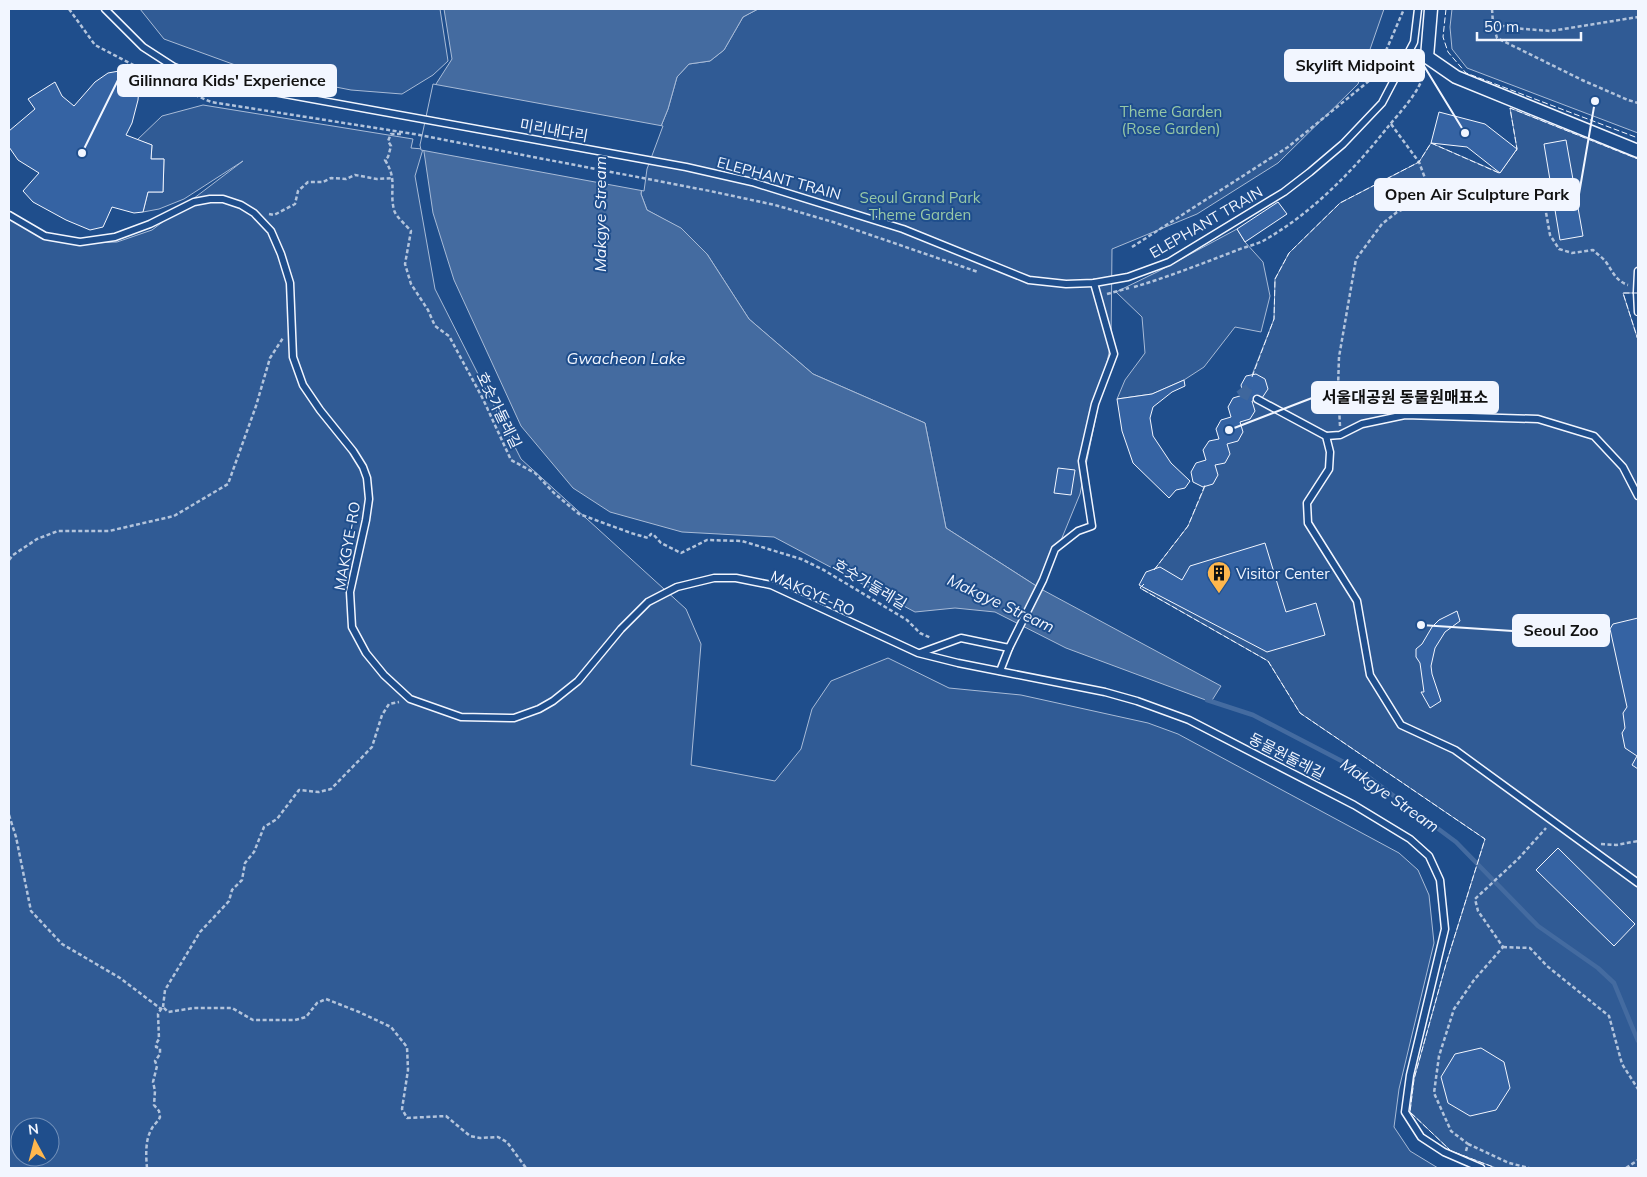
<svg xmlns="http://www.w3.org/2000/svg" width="1647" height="1177" font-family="Mulish,'Noto Sans KR',sans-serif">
<rect width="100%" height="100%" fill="#1f4e8c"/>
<g fill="#305b95" stroke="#a8bbd7" fill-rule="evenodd">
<polygon points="140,9 440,9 448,61 433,75 402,94 351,90 249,70 164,39"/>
<polygon points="758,9 1384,9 1358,84 1278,163 1197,214 1112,249 1111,343 1080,494 1041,589 946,528 925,423 813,374 749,319 707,254 680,228 647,210 641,194 644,168 668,109 677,77 689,64 710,61 724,50 743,17"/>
<polygon points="1452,9 1638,9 1638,133 1467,68 1452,49 1450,27"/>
<path d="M 203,105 L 413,139 L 411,148 L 423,149 L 415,176 L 435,289 L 521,459 L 686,609 L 701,644 L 691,765 L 775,781 L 801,749 L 812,709 L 831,681 L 888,658 L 949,688 L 1021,695 L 1148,723 L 1178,734 L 1399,853 L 1418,870 L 1429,895 L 1434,943 L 1399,1089 L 1394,1127 L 1410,1151 L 1438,1168 L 9,1168 L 9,215 L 45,236 L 76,243 L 117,242 L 152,230 L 243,161 L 184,199 L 159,209 L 143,212 L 148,192 L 163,192 L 164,159 L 151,159 L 152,145 L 137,140 L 162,116 ZM 20,1127 L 50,1127 L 50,1157 L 20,1157 Z"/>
<polygon points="1510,108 1638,159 1638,293 1623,293 1638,340 1638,1168 1496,1168 1451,1151 1410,1112 1414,1079 1446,964 1485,839 1300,713 1268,661 1140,588 1188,526 1245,393 1274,319 1275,279 1289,253 1340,203 1419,162 1431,143 1500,173 1517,149"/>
<polygon points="1237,229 1245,242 1263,262 1270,296 1261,332 1235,327 1204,367 1184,380 1152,394 1117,399 1125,380 1145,353 1142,317 1116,292 1157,272"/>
</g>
<polygon fill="#446ba0" stroke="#a8bbd7" points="444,9 758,9 743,17 724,50 710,61 689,64 677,77 668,109 644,168 641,194 647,210 681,228 707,254 749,319 813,374 925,423 946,528 1041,589 1221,686 1211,702 1066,648 995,612 955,608 915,612 774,537 682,532 610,512 573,488 521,426 454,280 433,213 423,145 436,84 452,59"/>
<polygon fill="#1f4e8c" stroke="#a8bbd7" points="433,84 663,126 647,169 644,191 421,150 420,145"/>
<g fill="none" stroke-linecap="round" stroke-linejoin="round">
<polyline stroke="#446ba0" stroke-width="4.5" points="1207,700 1253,715 1359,770 1456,842 1538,926 1598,968 1614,983 1638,1041"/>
</g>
<g fill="#3563a3" stroke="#f2f6ff">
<polygon points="119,71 130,78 139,88 138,100 132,123 126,135 152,145 151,159 164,159 163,192 148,192 143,212 134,213 112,207 103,227 90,230 66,220 33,202 23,191 39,173 18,160 9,147 9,131 35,109 28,99 55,82 62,96 74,106 95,82 108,73"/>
<polygon points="1439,112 1485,124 1517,149 1500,173 1467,147 1431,143"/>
<polygon points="1566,140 1583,236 1560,240 1544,144"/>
<polygon points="1278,202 1287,214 1245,242 1237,229"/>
<polygon points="1256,374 1265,379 1268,389 1262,398 1252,401 1255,411 1250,419 1240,422 1243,432 1238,441 1227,444 1230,454 1225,463 1215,465 1218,475 1213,484 1203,487 1193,482 1191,472 1196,463 1206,460 1203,450 1209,441 1219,439 1216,429 1221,420 1231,417 1228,407 1233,398 1243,395 1241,385 1246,376"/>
<polygon points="1184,380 1185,386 1172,392 1153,407 1150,418 1153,436 1171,463 1190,481 1185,488 1176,490 1169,498 1133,463 1122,431 1117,399 1152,394"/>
<polygon points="1058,468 1075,470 1071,495 1054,493"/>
<polygon points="1265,543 1286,612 1316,603 1325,635 1267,652 1139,585 1146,572 1160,567 1182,580 1190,566"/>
<polygon points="1457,611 1460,621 1445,632 1435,648 1431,666 1432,674 1441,701 1430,708 1421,692 1424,692 1420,663 1416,657 1416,649 1422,644 1432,627 1439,620"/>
<polygon points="1638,618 1638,769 1632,765 1637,756 1625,748 1622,733 1625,728 1623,713 1627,707 1610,629 1613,624"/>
<polygon points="1558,848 1635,924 1614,946 1536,870"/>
<polygon points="1481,1048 1504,1062 1510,1088 1496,1110 1470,1116 1448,1103 1441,1077 1455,1054"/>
</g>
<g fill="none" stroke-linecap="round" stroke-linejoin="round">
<polyline stroke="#3f679d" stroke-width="12" stroke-dasharray="12 6" stroke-linecap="butt" points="1241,388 1245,393 1257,399"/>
<g stroke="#f2f6ff" stroke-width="9">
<g id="lane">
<polyline points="105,9 143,47 174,67 207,80 686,167 752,182 903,229 1029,280 1066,284 1094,283 1128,277 1169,262 1284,192 1310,172 1343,144 1382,103 1414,42 1418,9"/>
<polyline points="9,215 45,236 80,242 115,237 150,224 194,202 210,199 223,199 241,205 254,213 271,231 281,254 290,283 293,357 303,385 320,410 353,451 363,467 367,478 369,499 366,520 350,592 352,627 366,653 384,675 410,699 461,717 514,718 539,709 553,701 578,681 621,629 648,602 677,587 714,578 736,578 771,585 918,653 958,663 1105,692 1137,701 1189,720 1354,805 1410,839 1429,856 1440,880 1445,929 1410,1075 1405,1112 1421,1137 1444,1152 1481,1168"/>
<polyline points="1638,271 1637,292 1638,312"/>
<polyline points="1257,399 1326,436 1330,452 1329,469 1307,503 1308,523 1357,601 1370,675 1401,725 1455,750 1638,883"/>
<polyline points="1326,436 1340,435 1362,424 1405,415 1538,419 1594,436 1623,467 1638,496"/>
<polyline points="920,653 961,638 1009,648 1043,580 1055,549 1078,531 1092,526 1082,461 1095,404 1114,354 1094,283"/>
<polyline points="1000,671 1009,648"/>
</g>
</g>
<g stroke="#f2f6ff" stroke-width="15">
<polyline id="street" points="1431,9 1427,57 1456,77 1638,151"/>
</g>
<g stroke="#b3c4dc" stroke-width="2.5" stroke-dasharray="4 2.5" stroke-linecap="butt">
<polyline points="69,9 95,45 166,82 211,102 414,134 710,191 775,205 833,222 978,272"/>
<polyline points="1492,9 1493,24 1497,38 1582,80 1628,100 1638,103"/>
<polyline points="1494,24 1512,28 1551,31 1638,17"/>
<polyline points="1391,124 1419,162 1432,197"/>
<path d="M 401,134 L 391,134 L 388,141 L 391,146 L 388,157 L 385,160 C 398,181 389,189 394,210 C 396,217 406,225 411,231 L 405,264 L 411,284 L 428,310 L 435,326 L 449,336 L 483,399 L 511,460 L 535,473 L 554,493 L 579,514 L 631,533 L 648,538 L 651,534 L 653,534 L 661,543 L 681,553 L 707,540 L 742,541 L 801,559 L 822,569 L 907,620 L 920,633 L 931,638"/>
<polyline points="269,214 274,215 295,204 298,191 308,182 323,182 331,178 346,179 355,175 377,179 393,178"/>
<polyline points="1132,247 1288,147 1375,76 1404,9"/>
<path d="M 1134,287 C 1168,277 1201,264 1235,251 C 1244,247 1255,245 1263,241 C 1312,213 1352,172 1387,128 C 1399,113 1421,91 1424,72"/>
<polyline points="1107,294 1129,288"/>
<path d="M 1340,426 L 1338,388 L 1339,357 L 1356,259 L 1382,224 L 1397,212 L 1432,197 L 1499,195 L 1542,190 L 1550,235 L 1559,249 L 1572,253 L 1593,250 C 1597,254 1602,257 1606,262 C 1613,272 1616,281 1628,285"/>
<polyline points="9,560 13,555 37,539 58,531 109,531 174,516 228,484 256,406 270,358 283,338"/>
<polyline points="9,815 16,837 31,911 62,944 120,978 161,1009 163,1007 168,1012 194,1008 232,1008 253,1020 295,1020 306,1017 317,1003 326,999 359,1012 391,1027 407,1047 408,1070 402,1109 407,1118 446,1116 470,1136 480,1138 498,1137 507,1142 526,1168"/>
<polyline points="1601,844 1616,845 1638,841"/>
<polyline points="1503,947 1530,948 1547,966 1609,1016 1622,1064 1638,1089"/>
<polyline points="163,1007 165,990 200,932 229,901 232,890 242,880 245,863 254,852 264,827 277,819 299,790 319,792 331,789 372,747 382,715 389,704 399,702"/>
<polyline points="1468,1144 1509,1163 1529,1168"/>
<polyline points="1466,1151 1468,1144 1451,1131 1434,1093 1439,1056 1454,1009 1474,980 1503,947 1478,911 1475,899 1519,858 1546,828"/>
<path d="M 147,1168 C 146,1157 145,1141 151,1130 C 153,1125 158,1122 160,1117 L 159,1111 L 154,1105 L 155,1091 L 153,1082 L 157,1066 L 155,1061 L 160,1054 L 160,1048 L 156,1047 L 156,1044 L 159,1039 L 158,1014 L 161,1009"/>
<polyline points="1626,1168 1638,1160"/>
</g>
<use href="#lane" stroke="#1f4e8c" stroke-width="6"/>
<use href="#street" stroke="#1f4e8c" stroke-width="12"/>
<g stroke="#f2f6ff" stroke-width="1" stroke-dasharray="6 2.5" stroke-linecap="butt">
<polyline points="1446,9 1443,37 1448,52 1466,73 1638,138"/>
<polyline points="1516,151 1517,149 1510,108 1638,159"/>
<polyline points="1638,293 1623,293 1638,340"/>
<polyline points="1252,377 1274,319 1275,279 1289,253 1340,203 1419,162 1431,143 1499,173"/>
<polyline points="1154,570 1188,526 1205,485"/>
<polyline points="1144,584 1140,588 1268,661 1300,713 1485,839 1446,964 1414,1079 1410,1112 1451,1151 1496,1168"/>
</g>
</g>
<defs>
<g id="building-pin" transform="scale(1.25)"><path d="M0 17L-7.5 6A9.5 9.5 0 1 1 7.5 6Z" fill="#ffb74d" stroke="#1f4e8c"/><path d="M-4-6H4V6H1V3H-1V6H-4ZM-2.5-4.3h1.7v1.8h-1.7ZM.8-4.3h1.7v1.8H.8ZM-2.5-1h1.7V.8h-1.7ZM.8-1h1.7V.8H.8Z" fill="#111"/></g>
</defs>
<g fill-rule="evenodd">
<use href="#building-pin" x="1219" y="573"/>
</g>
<g text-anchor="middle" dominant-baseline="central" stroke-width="4" stroke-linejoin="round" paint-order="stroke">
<g font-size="15" fill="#97c8a6" stroke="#1f4e8c">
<text x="1171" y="111">Theme Garden<tspan x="1171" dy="17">(Rose Garden)</tspan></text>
<text x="920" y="197">Seoul Grand Park<tspan x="920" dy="17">Theme Garden</tspan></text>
</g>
<g font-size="15" fill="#f2f6ff" stroke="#1f4e8c">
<text transform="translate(554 130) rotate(10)">미리내다리</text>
<text transform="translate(779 178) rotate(15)">ELEPHANT TRAIN</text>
<text transform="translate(1206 222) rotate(-30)">ELEPHANT TRAIN</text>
<text transform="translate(499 410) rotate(64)">호숫가둘레길</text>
<text transform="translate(347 546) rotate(-80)">MAKGYE-RO</text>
<text transform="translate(870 584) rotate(31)">호숫가둘레길</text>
<text transform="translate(813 593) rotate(24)">MAKGYE-RO</text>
<text transform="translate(1287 756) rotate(27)">동물원둘레길</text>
</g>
<g font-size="15" fill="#f2f6ff" stroke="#1f4e8c" text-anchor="start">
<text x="1236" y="573">Visitor Center</text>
</g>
<g font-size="16" font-style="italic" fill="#f2f6ff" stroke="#1f4e8c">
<text transform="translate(600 214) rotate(-90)">Makgye Stream</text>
<text x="626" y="358">Gwacheon Lake</text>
<text transform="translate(1001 603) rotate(25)">Makgye Stream</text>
<text transform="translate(1390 795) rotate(35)">Makgye Stream</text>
</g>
</g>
<path fill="none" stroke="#f2f6ff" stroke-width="2" d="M1465 133L1424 66M82 153L118 80M1595 101L1579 194M1229 430L1312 398M1421 625L1513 631"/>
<g fill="#f2f6ff" stroke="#1f4e8c" stroke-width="2">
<circle cx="1465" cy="133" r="5"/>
<circle cx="82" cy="153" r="5"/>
<circle cx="1595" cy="101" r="5"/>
<circle cx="1229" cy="430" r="5"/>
<circle cx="1421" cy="625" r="5"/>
</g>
<g fill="#f2f6ff" stroke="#f2f6ff" stroke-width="2">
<rect x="1285" y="50" width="139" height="31" rx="5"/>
<rect x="118" y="65" width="218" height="31" rx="5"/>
<rect x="1375" y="179" width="204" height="31" rx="5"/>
<rect x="1312" y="382" width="186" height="31" rx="5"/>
<rect x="1513" y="615" width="96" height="31" rx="5"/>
</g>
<g font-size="16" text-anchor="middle" font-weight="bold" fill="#111">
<text x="1355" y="71">Skylift Midpoint</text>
<text x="227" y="86">Gilinnara Kids' Experience</text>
<text x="1477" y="200">Open Air Sculpture Park</text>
<text x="1405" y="403">서울대공원 동물원매표소</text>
<text x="1561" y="636">Seoul Zoo</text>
</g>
<rect width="1647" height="1177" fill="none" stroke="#f2f6ff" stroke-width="20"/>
<g transform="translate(35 1142) rotate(353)"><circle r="24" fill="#1f4e8c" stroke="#7391ba"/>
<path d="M0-4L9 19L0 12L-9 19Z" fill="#ffb74d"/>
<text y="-8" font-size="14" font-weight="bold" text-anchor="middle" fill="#f2f6ff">N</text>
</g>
<path d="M1477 32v8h104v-8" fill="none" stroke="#f2f6ff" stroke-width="2.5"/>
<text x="1484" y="32" font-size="15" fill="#f2f6ff" stroke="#1f4e8c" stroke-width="4" paint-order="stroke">50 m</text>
</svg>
